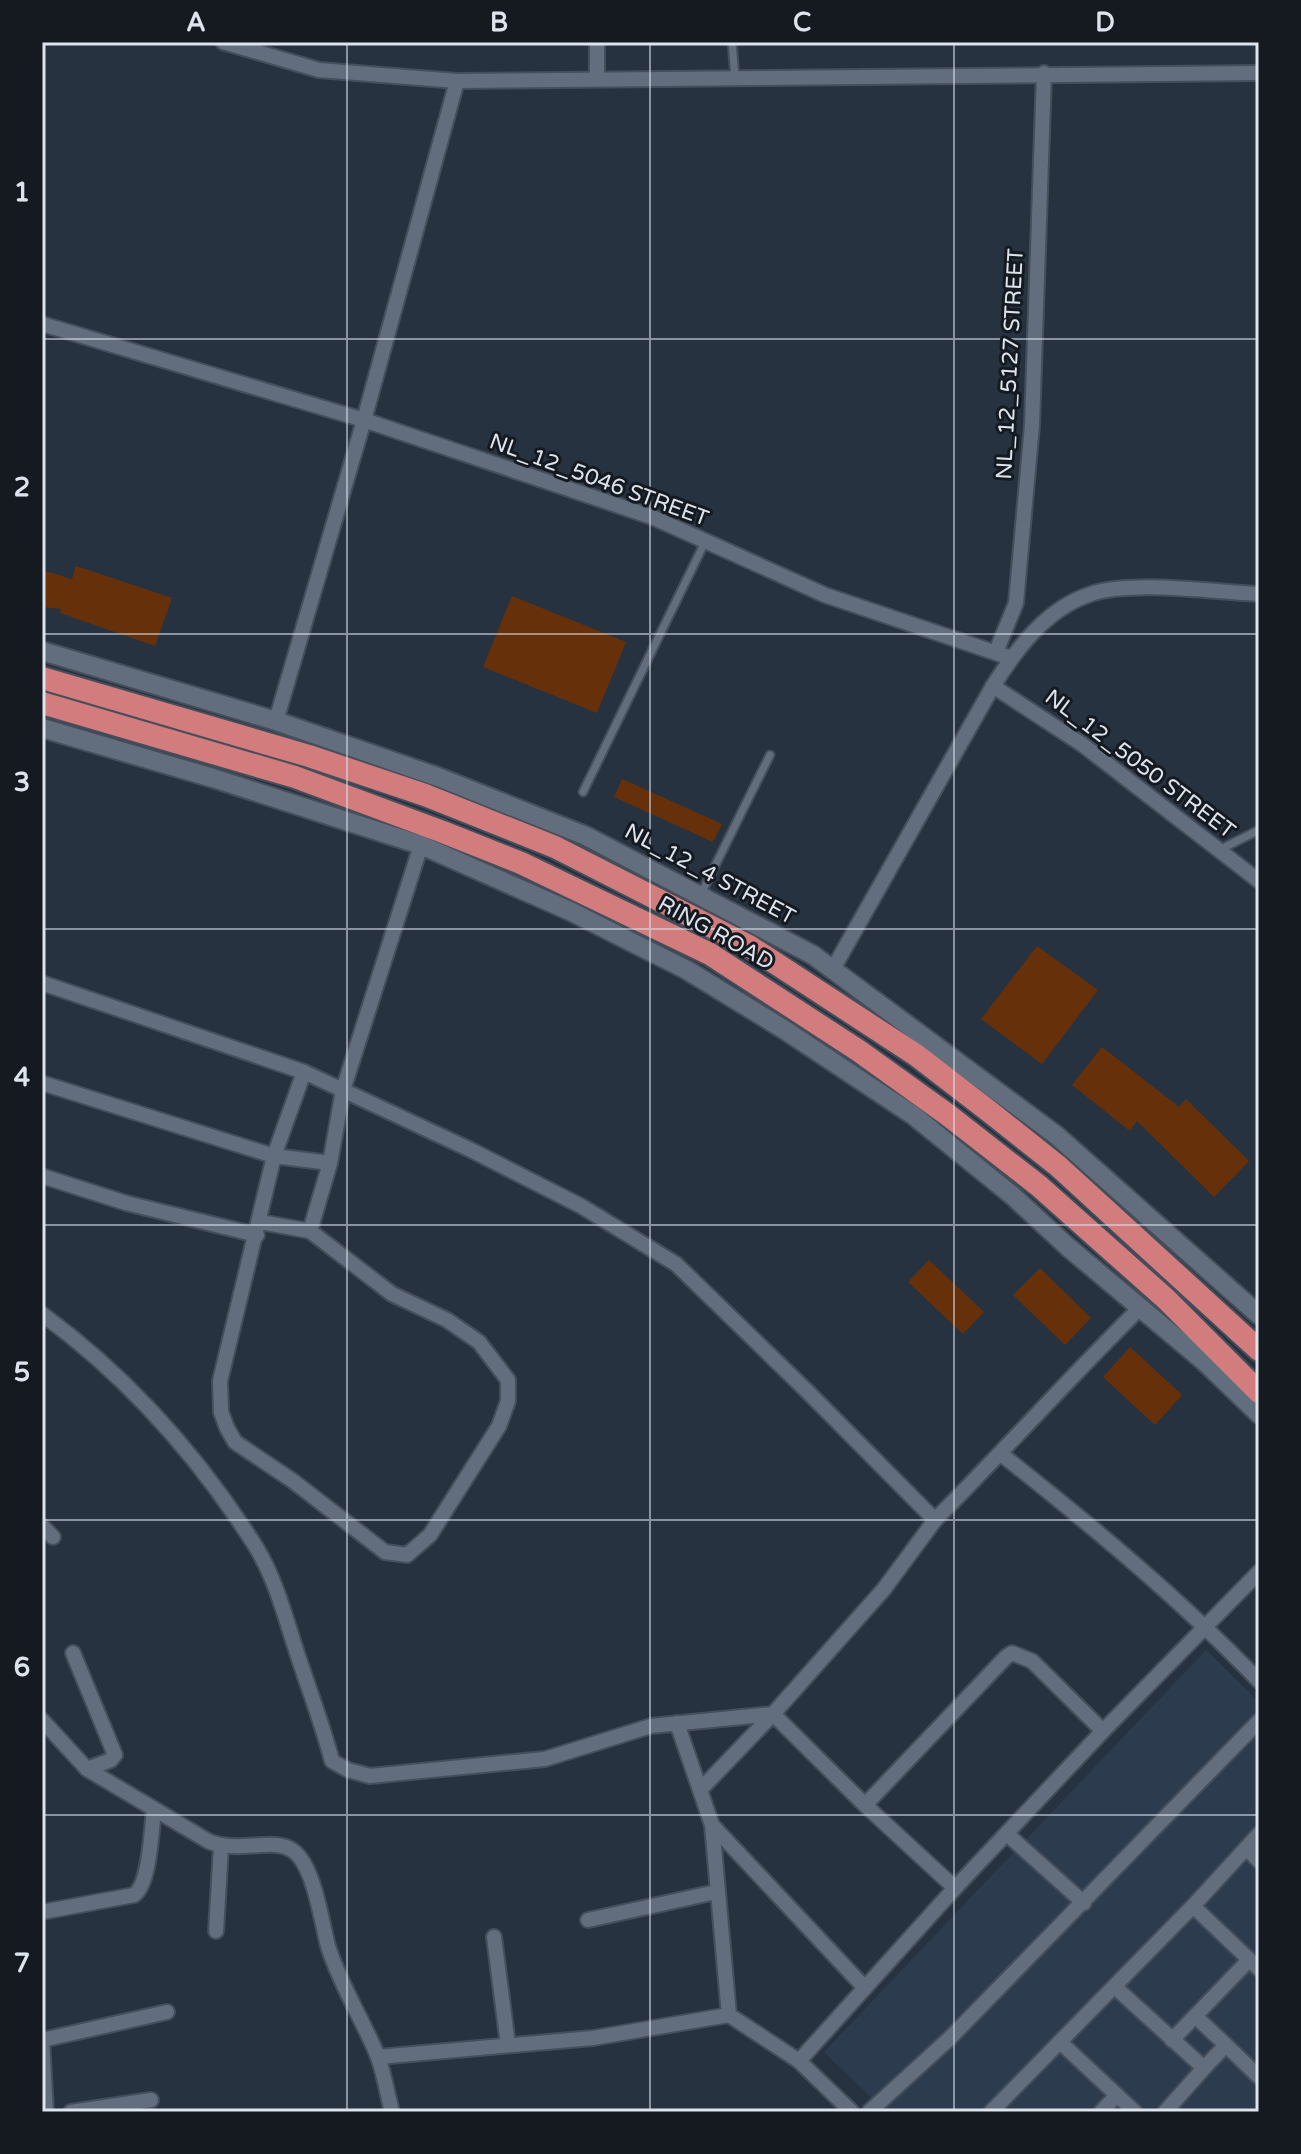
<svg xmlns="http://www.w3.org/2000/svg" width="1301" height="2154" font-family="'Varela Round',sans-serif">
<rect width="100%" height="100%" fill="#273240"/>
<polygon fill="#2d3b4e" points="1206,1650 1259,1702 1259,2112 886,2112 824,2052"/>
<g fill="#66310a">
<polygon points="76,566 172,598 155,646 60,613 61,609 42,607 42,570 72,579"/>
<polygon points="512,596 626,642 597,713 483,667"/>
<polygon points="622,779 722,824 713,842 614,797"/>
<polygon points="1037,946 1098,990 1042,1064 981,1019"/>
<polygon points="1102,1047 1179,1107 1186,1099 1249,1161 1214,1197 1137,1121 1130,1131 1072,1085"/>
<polygon points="929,1260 984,1312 963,1334 908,1282"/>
<polygon points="1040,1268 1091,1318 1065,1345 1013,1295"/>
<polygon points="1130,1347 1182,1395 1155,1425 1103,1377"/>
</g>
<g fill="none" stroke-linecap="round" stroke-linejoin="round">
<g stroke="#454e5a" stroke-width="11">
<g id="service">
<polyline points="732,42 735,77"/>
<polyline points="583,792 705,542"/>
<polyline points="1219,850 1259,830"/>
<polyline points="701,894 770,755"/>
</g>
</g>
<g stroke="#454e5a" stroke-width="18">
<g id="minor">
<polyline points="223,42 319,70 457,81 1259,73"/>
<polyline points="597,42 597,79"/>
<polyline points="42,324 364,420 652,517 825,595 1011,658"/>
<polyline points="996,652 1016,603 1032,425 1044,73"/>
<polyline points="993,686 1083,745 1259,881"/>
<polyline points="276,721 364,420 457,81"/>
<path d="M 833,969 L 993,686 C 1017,648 1047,608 1091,594 C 1132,580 1214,592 1259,594"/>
<path d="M 42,983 L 304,1072 L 471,1150 L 581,1206 L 676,1264 L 808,1392 L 935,1520 C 1005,1450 1070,1377 1140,1308"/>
<polyline points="42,1083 274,1156 330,1163"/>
<polyline points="42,1176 126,1203 257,1235"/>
<polyline points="260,1222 310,1231 392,1294 447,1320 479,1342 508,1380 508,1401 499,1426 430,1535 407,1555 385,1552 293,1481 235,1442 227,1428 221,1412 220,1381 274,1156 304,1072"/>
<polyline points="310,1231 330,1163 343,1090 421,845"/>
<path d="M 42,1314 C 128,1377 199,1457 256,1547 C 275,1578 285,1616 296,1650 C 308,1687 322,1723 332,1761 L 348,1770 L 370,1776 L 545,1759 L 651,1726 L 773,1714 L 865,1805 L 1006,1657 L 1012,1653 L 1032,1661 L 1103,1731"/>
<path d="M 1001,1454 C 1091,1525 1179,1598 1259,1681"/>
<polyline points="42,1526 53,1537"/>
<polyline points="73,1653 115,1755 111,1760 87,1769"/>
<path d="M 42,1720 L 87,1769 L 208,1841 C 237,1854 273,1837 292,1850 C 314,1864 321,1920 328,1946 C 339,1982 361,2017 376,2052 C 384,2071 387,2093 392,2112"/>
<polyline points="677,1723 712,1825 729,2015 799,2061"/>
<polyline points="700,1790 773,1714 884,1589 935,1520"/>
<polyline points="865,1805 955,1888"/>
<polyline points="712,1825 865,1988"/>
<polyline points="1007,1834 1084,1903"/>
<polyline points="1246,1848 1259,1861"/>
<polyline points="1193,1906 1259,1969"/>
<path d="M 42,1912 L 134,1895 C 150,1884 151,1831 154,1811"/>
<polyline points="588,1920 716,1892"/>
<polyline points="216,1931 221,1847"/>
<polyline points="494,1937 508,2045"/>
<polyline points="1115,1987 1204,2068 1226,2045 1259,2077"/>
<polyline points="1195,2016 1226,2045"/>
<polyline points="42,2040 167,2012"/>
<polyline points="42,2040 46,2112"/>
<polyline points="1172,2040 1249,1960"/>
<polyline points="1060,2042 1135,2112"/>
<polyline points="378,2057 593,2038 729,2015"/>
<polyline points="71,2112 151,2100"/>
<polyline points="852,2112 799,2061 955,1888 1103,1731 1259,1572"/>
<polyline points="869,2112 950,2038 1259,1721"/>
<polyline points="991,2112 1193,1906 1259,1834"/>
<polyline points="1101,2112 1117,2095"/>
<polyline points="1165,2112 1204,2068"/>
</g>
</g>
<g stroke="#454e5a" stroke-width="22">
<g id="tertiary">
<polyline points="42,651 276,721 438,777 586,836 813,955 1056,1135 1259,1315"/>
<polyline points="42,728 213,778 421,845 570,911 687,970 785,1030 913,1115 1013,1196 1068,1247 1205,1362 1259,1414"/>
</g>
</g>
<g stroke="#454e5a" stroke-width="26">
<g id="trunk">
<polyline points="42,678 309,756 425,795 555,847 749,946 916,1055 990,1112 1058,1166 1259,1350"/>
<polyline points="42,703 295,777 443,832 521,863 710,954 859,1051 948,1115 1039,1186 1166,1299 1259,1392"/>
</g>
</g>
<use href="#service" stroke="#626e7e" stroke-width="7"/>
<use href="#minor" stroke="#626e7e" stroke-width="14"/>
<use href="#tertiary" stroke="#626e7e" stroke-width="18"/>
<use href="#trunk" stroke="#d37c7e" stroke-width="22"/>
</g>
<path fill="none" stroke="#dde4ed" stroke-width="2" stroke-opacity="0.55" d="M 347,42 L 347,2112M 650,42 L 650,2112M 954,42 L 954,2112M 42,339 L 1259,339M 42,634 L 1259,634M 42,929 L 1259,929M 42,1225 L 1259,1225M 42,1520 L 1259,1520M 42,1815 L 1259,1815"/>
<g text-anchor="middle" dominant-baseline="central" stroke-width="6" stroke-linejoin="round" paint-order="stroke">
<g font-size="22" fill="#dde4ed" stroke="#151920">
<text transform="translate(1010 364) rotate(-87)">NL_12_5127 STREET</text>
<text transform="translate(599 480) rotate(20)">NL_12_5046 STREET</text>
<text transform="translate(1140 764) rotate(37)">NL_12_5050 STREET</text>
<text transform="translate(710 874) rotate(28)">NL_12_4 STREET</text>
<text transform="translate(716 933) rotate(29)">RING ROAD</text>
</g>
</g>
<rect width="1301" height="2154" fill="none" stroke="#151920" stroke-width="88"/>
<rect x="44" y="44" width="1213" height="2066" fill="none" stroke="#dde4ed" stroke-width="3"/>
<g font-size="26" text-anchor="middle" font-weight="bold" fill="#dde4ed">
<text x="196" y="31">A</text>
<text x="499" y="31">B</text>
<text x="802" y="31">C</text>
<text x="1105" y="31">D</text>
<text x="22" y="201">1</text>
<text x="22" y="496">2</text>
<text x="22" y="791">3</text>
<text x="22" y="1086">4</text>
<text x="22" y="1381">5</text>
<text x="22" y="1676">6</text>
<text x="22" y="1972">7</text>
</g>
</svg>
